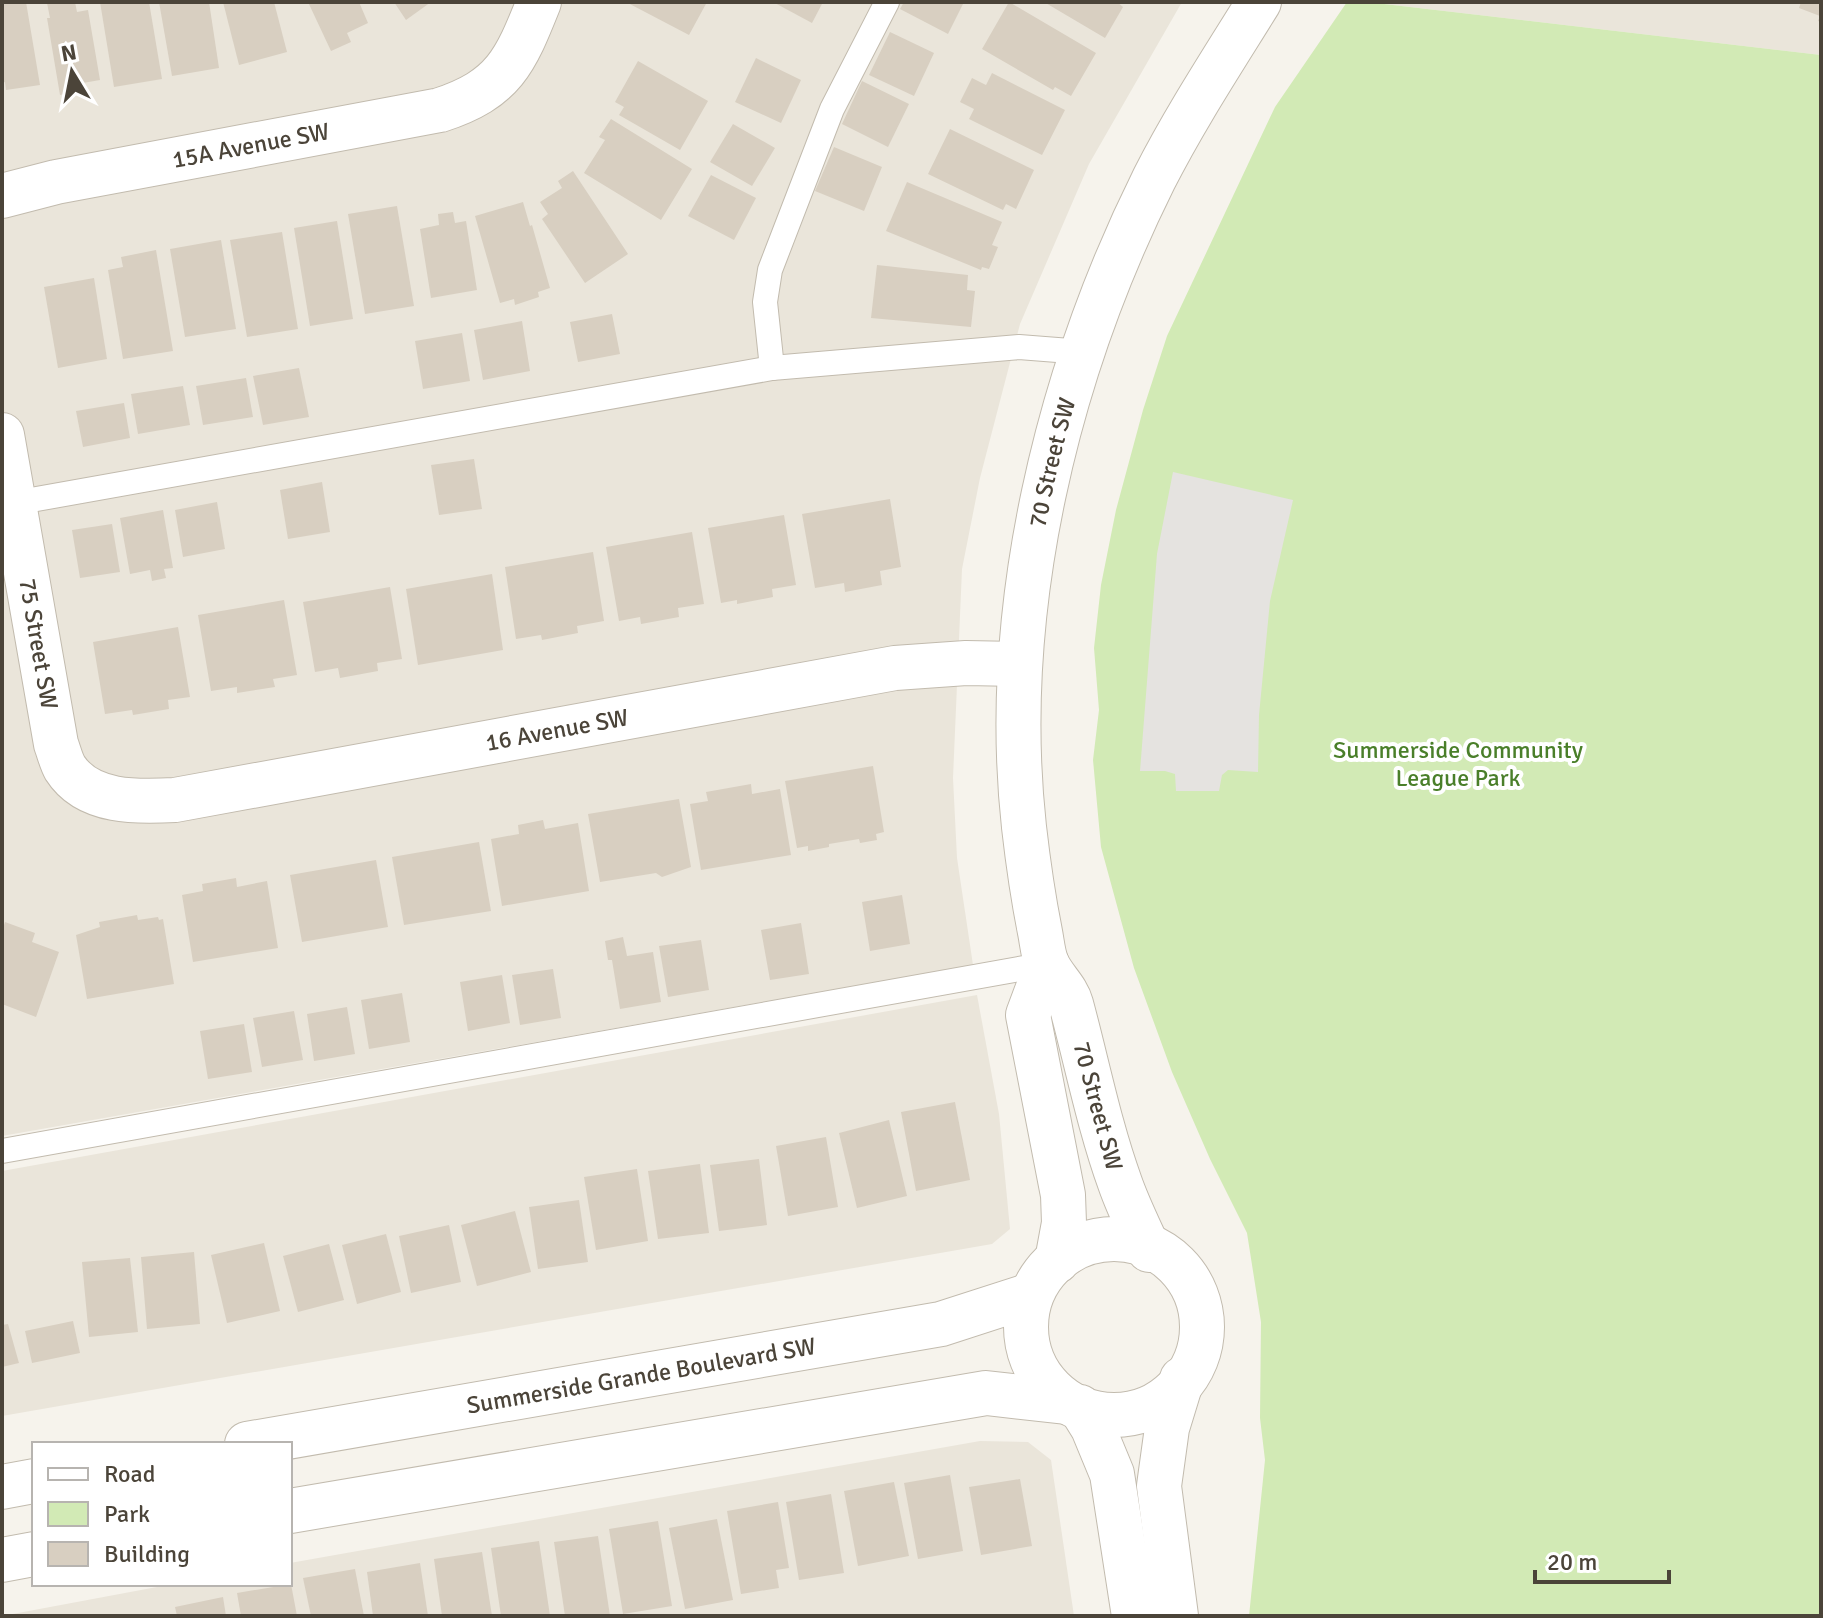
<svg xmlns="http://www.w3.org/2000/svg" width="1823" height="1618" font-family="Signika,sans-serif">
<rect width="100%" height="100%" fill="#f6f3ec"/>
<g fill="#eae5da">
<polygon points="2,2 1182,2 1089,164 1020,324 980,478 962,569 953,778 957,858 973,965 2,1136"/>
<polygon points="1367,2 1821,2 1821,55"/>
<polygon points="977,995 999,1114 1010,1229 992,1244 2,1416 2,1171"/>
<polygon points="980,1441 1028,1442 1051,1460 1074,1616 2,1616 173,1584 290,1584 290,1563"/>
</g>
<polygon fill="#d2eab5" points="1347,2 1367,2 1821,55 1821,1616 1249,1616 1265,1460 1260,1418 1261,1322 1247,1233 1210,1159 1172,1072 1134,968 1101,847 1093,760 1099,710 1094,648 1101,585 1116,510 1143,410 1167,336 1275,107"/>
<polygon fill="#e5e3e0" points="1173,472 1293,500 1270,601 1259,715 1258,772 1228,770 1222,775 1219,791 1176,791 1175,774 1165,771 1140,771 1157,554"/>
<g fill="#d8cfc1">
<polygon points="2,2 26,2 40,85 6,90 5,82 2,83"/>
<polygon points="75,2 77,12 88,10 100,80 77,84 78,91 60,95 47,18 50,18 47,3"/>
<polygon points="100,2 149,2 162,79 114,87"/>
<polygon points="159,2 209,2 219,68 172,76"/>
<polygon points="223,2 274,2 287,52 239,65"/>
<polygon points="308,2 359,2 368,23 347,33 351,42 331,51"/>
<polygon points="394,2 431,2 406,20"/>
<polygon points="626,2 707,2 689,35"/>
<polygon points="773,2 823,2 812,23"/>
<polygon points="904,2 964,2 948,34 900,9"/>
<polygon points="1009,2 1096,53 1071,96 1055,87 1053,90 982,49"/>
<polygon points="1044,2 1117,2 1123,7 1105,38"/>
<polygon points="1801,2 1821,2 1821,22 1818,21 1820,16 1799,8"/>
<polygon points="890,32 934,53 914,96 869,75"/>
<polygon points="756,58 801,80 781,123 735,102"/>
<polygon points="638,61 708,101 680,150 619,115 624,107 615,102"/>
<polygon points="992,73 1065,110 1042,155 969,119 974,109 960,102 972,78 986,85"/>
<polygon points="862,81 909,104 888,147 842,124"/>
<polygon points="611,119 692,169 661,220 584,173 605,140 599,137"/>
<polygon points="733,124 775,148 752,186 710,162"/>
<polygon points="950,129 1034,170 1016,209 1006,204 1003,210 928,174"/>
<polygon points="834,147 882,167 864,211 815,191"/>
<polygon points="573,171 628,254 585,283 542,219 548,214 540,202 562,188 558,181"/>
<polygon points="711,175 756,198 734,240 688,216"/>
<polygon points="907,182 1002,222 992,245 998,247 989,269 982,267 981,270 886,231"/>
<polygon points="523,202 530,226 532,225 550,288 538,292 539,297 515,305 514,299 500,303 475,216"/>
<polygon points="397,206 414,306 365,314 348,214"/>
<polygon points="453,212 455,223 466,221 477,290 431,298 420,229 439,225 438,214"/>
<polygon points="337,221 353,319 310,326 294,228"/>
<polygon points="282,232 298,329 247,337 230,240"/>
<polygon points="221,240 236,329 185,337 170,249"/>
<polygon points="156,250 173,351 123,359 108,270 123,267 121,257"/>
<polygon points="877,265 968,275 967,290 975,291 971,327 871,318"/>
<polygon points="94,278 107,359 58,368 44,287"/>
<polygon points="612,314 620,354 578,362 570,322"/>
<polygon points="522,321 530,371 483,380 474,330"/>
<polygon points="462,333 470,381 423,389 415,341"/>
<polygon points="299,368 309,417 263,425 253,376"/>
<polygon points="246,378 253,417 203,425 196,386"/>
<polygon points="183,386 190,425 138,434 131,394"/>
<polygon points="124,403 130,438 83,447 76,411"/>
<polygon points="474,459 482,509 439,515 431,465"/>
<polygon points="322,482 330,532 288,539 280,490"/>
<polygon points="890,499 901,567 880,571 882,585 845,592 844,583 815,588 802,514"/>
<polygon points="217,502 225,549 183,557 175,510"/>
<polygon points="163,510 173,568 164,569 166,578 152,581 150,570 130,574 120,518"/>
<polygon points="784,515 796,585 772,589 773,597 737,604 737,600 721,603 708,528"/>
<polygon points="112,524 120,572 80,578 72,530"/>
<polygon points="692,532 704,604 678,608 679,617 641,624 640,617 619,621 606,547"/>
<polygon points="593,552 604,621 577,626 578,633 542,640 541,635 516,639 505,567"/>
<polygon points="492,574 503,650 418,665 406,589"/>
<polygon points="390,587 402,659 377,663 378,671 340,678 338,668 315,672 303,602"/>
<polygon points="284,600 297,675 273,679 275,687 237,693 237,687 211,691 198,615"/>
<polygon points="178,627 190,697 168,700 169,709 133,715 132,710 105,714 93,642"/>
<polygon points="873,766 884,832 876,834 877,840 860,843 859,839 829,844 829,847 808,851 808,846 797,848 785,781"/>
<polygon points="751,784 752,794 780,789 791,855 701,870 690,804 708,801 706,792"/>
<polygon points="679,799 691,867 662,877 656,873 600,882 588,814"/>
<polygon points="543,820 545,829 578,823 589,891 502,906 491,839 519,834 518,825"/>
<polygon points="479,842 491,911 404,925 392,857"/>
<polygon points="376,860 388,927 302,942 290,875"/>
<polygon points="236,878 237,887 267,881 278,948 193,962 182,895 203,891 202,884"/>
<polygon points="902,895 910,944 870,951 862,902"/>
<polygon points="137,915 138,920 158,917 159,920 163,919 174,984 87,999 76,935 100,927 99,922"/>
<polygon points="5,922 35,933 32,942 59,952 36,1017 2,1004 2,931"/>
<polygon points="801,923 809,974 770,980 761,930"/>
<polygon points="623,937 627,956 653,952 661,1002 620,1009 612,960 608,960 605,941"/>
<polygon points="701,940 709,990 668,997 659,946"/>
<polygon points="553,969 561,1018 520,1025 512,975"/>
<polygon points="502,975 510,1023 468,1031 460,982"/>
<polygon points="402,993 410,1042 369,1049 361,1000"/>
<polygon points="347,1007 355,1054 314,1061 307,1014"/>
<polygon points="294,1011 303,1060 262,1067 253,1018"/>
<polygon points="244,1024 252,1072 208,1079 200,1031"/>
<polygon points="955,1102 970,1180 916,1191 901,1112"/>
<polygon points="889,1120 907,1196 857,1208 839,1133"/>
<polygon points="826,1137 838,1207 788,1216 776,1146"/>
<polygon points="759,1159 767,1225 719,1231 710,1165"/>
<polygon points="700,1164 709,1233 658,1239 648,1171"/>
<polygon points="637,1169 648,1241 596,1250 584,1177"/>
<polygon points="579,1200 588,1262 538,1269 529,1207"/>
<polygon points="515,1211 531,1272 477,1286 461,1225"/>
<polygon points="449,1225 461,1282 411,1293 399,1236"/>
<polygon points="386,1234 401,1292 357,1304 342,1245"/>
<polygon points="264,1243 280,1311 227,1323 211,1255"/>
<polygon points="329,1244 344,1300 298,1312 283,1256"/>
<polygon points="194,1252 200,1324 147,1329 141,1257"/>
<polygon points="130,1258 138,1332 89,1337 82,1262"/>
<polygon points="73,1321 80,1353 32,1363 25,1331"/>
<polygon points="8,1324 19,1363 2,1367 2,1325"/>
<polygon points="950,1475 963,1551 918,1559 904,1483"/>
<polygon points="1020,1479 1032,1546 981,1555 969,1487"/>
<polygon points="894,1482 909,1556 858,1566 844,1491"/>
<polygon points="831,1494 844,1573 799,1580 786,1502"/>
<polygon points="778,1502 789,1568 776,1570 779,1588 741,1594 727,1511"/>
<polygon points="717,1519 733,1600 685,1609 669,1528"/>
<polygon points="658,1521 672,1606 623,1614 609,1529"/>
<polygon points="598,1536 610,1616 565,1616 554,1542"/>
<polygon points="539,1541 550,1616 501,1616 491,1548"/>
<polygon points="482,1552 492,1616 442,1616 434,1559"/>
<polygon points="420,1563 428,1616 373,1616 367,1572"/>
<polygon points="355,1569 364,1616 311,1616 303,1578"/>
<polygon points="291,1584 297,1616 241,1616 237,1593"/>
<polygon points="223,1597 226,1616 177,1616 175,1607"/>
</g>
<g fill="none" stroke-linecap="round" stroke-linejoin="round">
<g stroke="#c2bbae" stroke-width="26">
<g id="service">
<polyline points="772,368 765,302 770,270 832,109 887,2"/>
<polyline points="14,503 772,368 1019,347 1083,352"/>
<polyline points="2,1151 1047,964"/>
</g>
</g>
<g stroke="#c2bbae" stroke-width="46">
<g id="minor">
<path id="s1" d="M 2,196 L 56,182 L 440,110 C 504,89 515,62 539,2"/>
<path id="s2" d="M 2,435 L 56,744 C 59,752 61,761 65,768 C 88,804 138,802 175,800 L 895,668 L 966,663 L 1019,664"/>
</g>
</g>
<g stroke="#c2bbae" stroke-width="46">
<g id="tertiary">
<polyline points="1047,964 1028,1015 1063,1195 1064,1223 1057,1261"/>
<circle cx="1114" cy="1327" r="88"/>
<path id="s3" d="M 1149,1250 C 1139,1228 1128,1206 1120,1183 C 1099,1125 1087,1063 1071,1004 C 1067,989 1053,978 1047,964 C 1043,955 1042,942 1040,932 C 1033,897 1028,862 1024,827 C 1000,609 1057,374 1154,179 C 1185,118 1223,60 1259,2"/>
<polyline points="1080,1407 1093,1428 1112,1474 1134,1616"/>
<path id="s4" d="M 247,1444 L 941,1324 L 1031,1295"/>
<polyline points="2,1487 34,1481"/>
<polyline points="290,1511 986,1393 1066,1402"/>
<polyline points="2,1560 34,1554"/>
<polyline points="1176,1616 1159,1486 1167,1428 1182,1379"/>
</g>
</g>
<use href="#service" stroke="#fff" stroke-width="24"/>
<use href="#minor" stroke="#fff" stroke-width="44"/>
<use href="#tertiary" stroke="#fff" stroke-width="44"/>
</g>
<g text-anchor="middle" dominant-baseline="central" stroke-width="8" stroke-linejoin="round" paint-order="stroke">
<g font-size="24" fill="#4b4439" stroke="#fff">
<text stroke="none"><textPath href="#s1" startOffset="254">15A Avenue SW</textPath></text>
<text stroke="none"><textPath href="#s3" startOffset="812">70 Street SW</textPath></text>
<text stroke="none"><textPath href="#s2" startOffset="212">75 Street SW</textPath></text>
<text stroke="none"><textPath href="#s2" startOffset="848">16 Avenue SW</textPath></text>
<text transform="translate(1098 1106) rotate(75)">70 Street SW</text>
<text stroke="none"><textPath href="#s4" startOffset="400">Summerside Grande Boulevard SW</textPath></text>
</g>
<g font-size="24" fill="#4a7f2a" stroke="#fff">
<text x="1458" y="750">Summerside Community<tspan x="1458" dy="28">League Park</tspan></text>
</g>
</g>
<rect width="1823" height="1618" fill="none" stroke="#4b4439" stroke-width="8"/>
<rect x="32" y="1442" width="260" height="144" fill="#ffffff" stroke="#b7b4b0" stroke-width="2"/>
<rect x="48" y="1468" width="40" height="12" fill="#ffffff" stroke="#b7b4b0" stroke-width="2"/>
<text x="104" y="1482" font-size="24" fill="#4b4439">Road</text>
<rect x="48" y="1502" width="40" height="24" fill="#d2eab5" stroke="#b7b4b0" stroke-width="2"/>
<text x="104" y="1522" font-size="24" fill="#4b4439">Park</text>
<rect x="48" y="1542" width="40" height="24" fill="#d8cfc1" stroke="#b7b4b0" stroke-width="2"/>
<text x="104" y="1562" font-size="24" fill="#4b4439">Building</text>
<g transform="translate(72 72) rotate(350)" stroke="#ffffff" stroke-width="6" paint-order="stroke">
<path d="M0-6L14 30L0 20L-14 30Z" fill="#4b4439"/>
<text y="-12" font-size="22" font-weight="bold" text-anchor="middle" fill="#4b4439">N</text>
</g>
<path d="M1535 1570v12h134v-12" fill="none" stroke="#4b4439" stroke-width="4"/>
<text x="1547" y="1570" font-size="24" fill="#4b4439" stroke="#ffffff" stroke-width="6" paint-order="stroke">20 m</text>
</svg>
